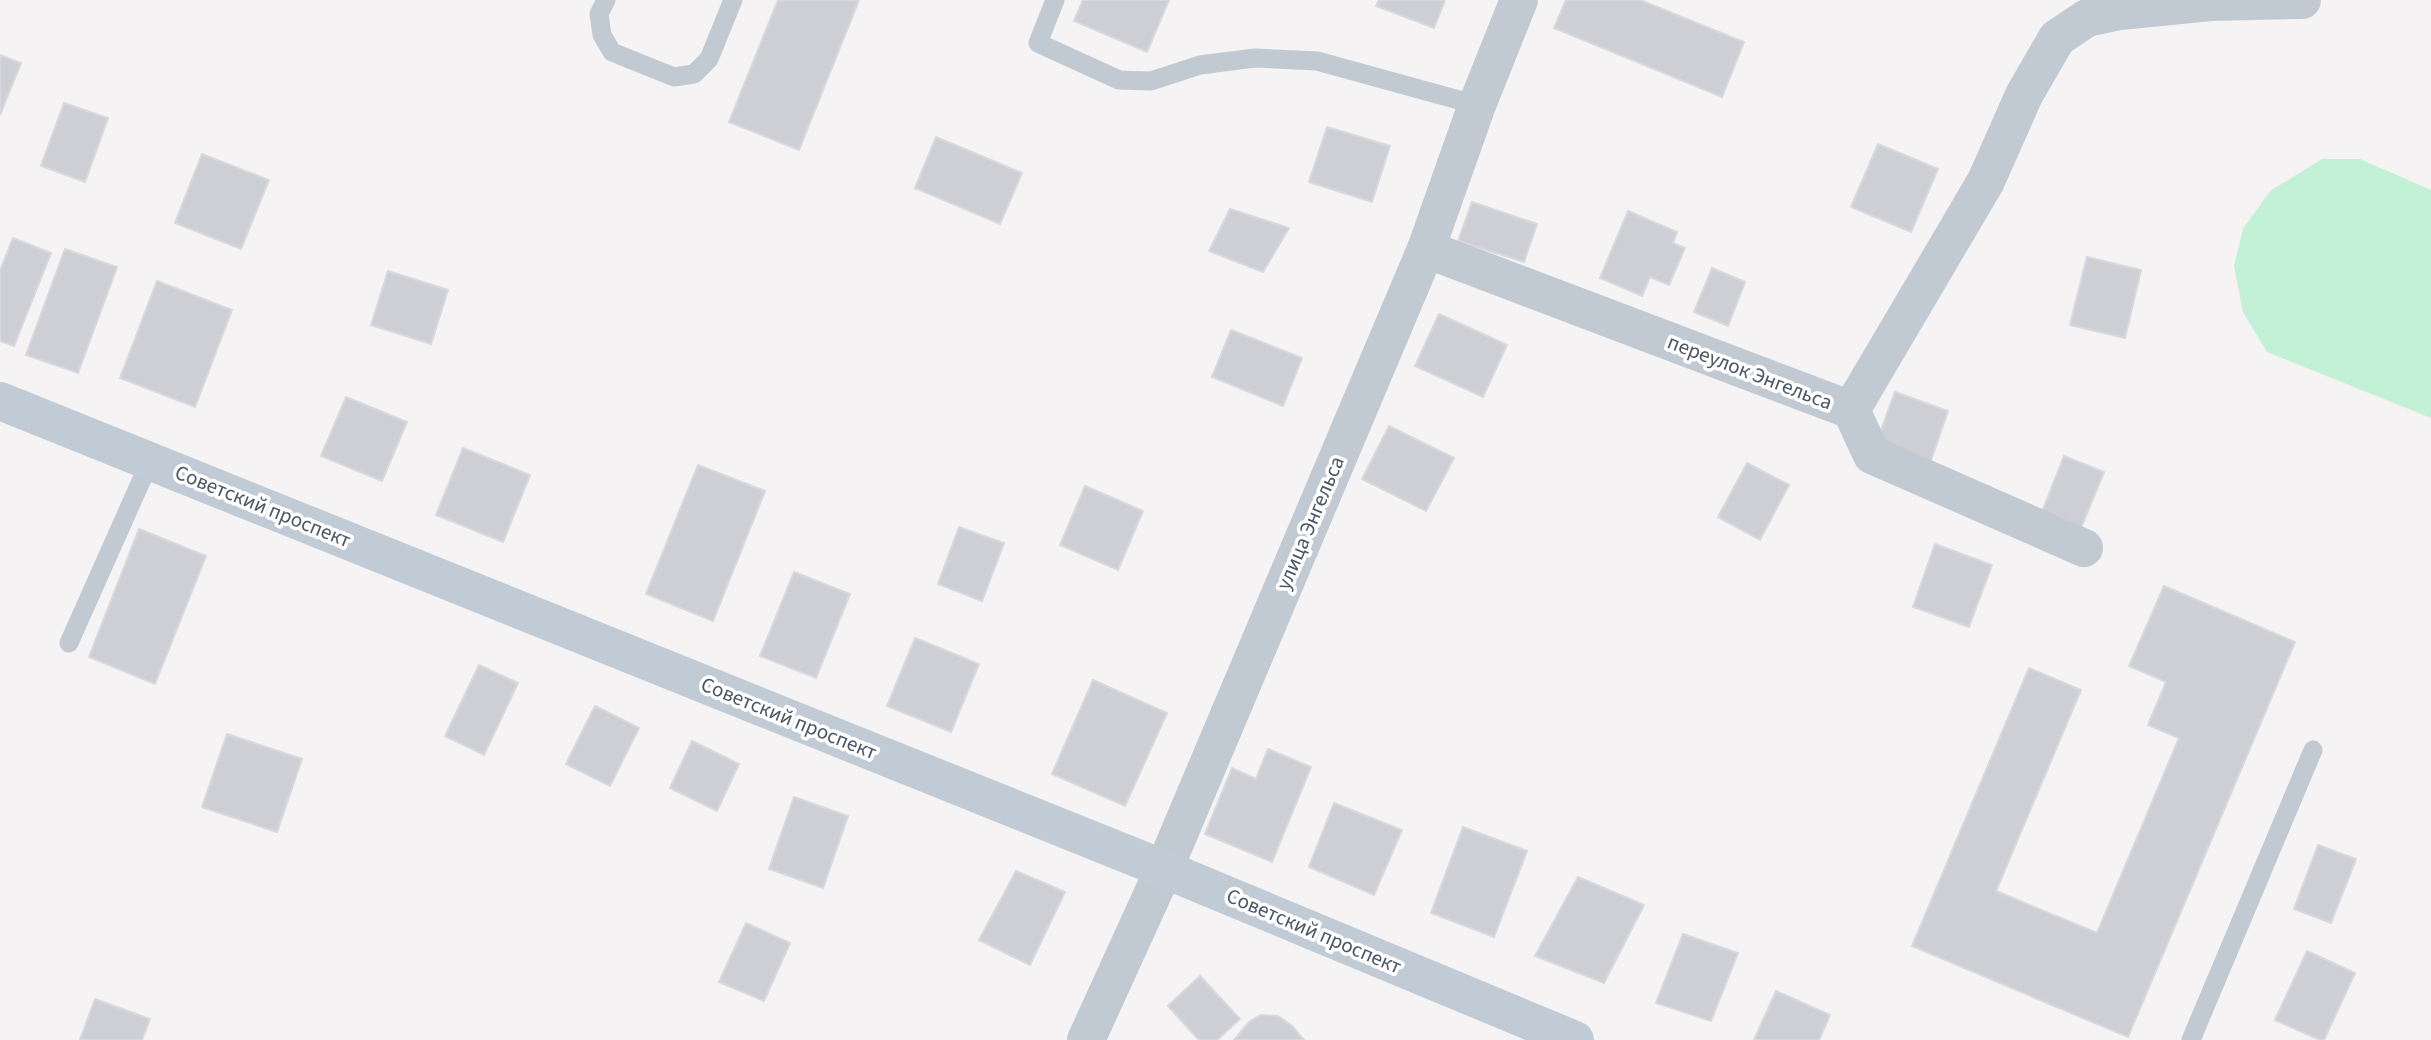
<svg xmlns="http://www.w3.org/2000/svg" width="2431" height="1040" font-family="'Source Sans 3',sans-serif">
<rect width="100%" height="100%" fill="#f5f3f3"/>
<polygon fill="#c3f1d5" points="2322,159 2360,159 2431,190 2431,418 2267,352 2243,312 2234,266 2243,229 2270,191"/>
<g fill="#cdcfd5" stroke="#d7d9de" stroke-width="2">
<polygon points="778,0 859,0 799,150 729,122"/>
<polygon points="1083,0 1169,0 1147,52 1074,21"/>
<polygon points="1379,0 1445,0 1434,28 1376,6"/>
<polygon points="1566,0 1640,0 1744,42 1722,97 1554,28"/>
<polygon points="0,55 21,63 0,115"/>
<polygon points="64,103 108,118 85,182 41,166"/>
<polygon points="1327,127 1390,146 1372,202 1309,182"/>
<polygon points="936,137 1022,173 1000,224 915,188"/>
<polygon points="1878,144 1938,169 1911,232 1851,207"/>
<polygon points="202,154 269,180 241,249 175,223"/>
<polygon points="1472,202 1537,224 1524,262 1458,241"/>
<polygon points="1230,209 1289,228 1263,272 1209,251"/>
<polygon points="1628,211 1677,232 1673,243 1685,248 1669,285 1650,277 1642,296 1600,278"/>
<polygon points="13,238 51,253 14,346 0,341 0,271"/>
<polygon points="65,249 117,267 78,373 26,355"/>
<polygon points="2087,257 2141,270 2125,338 2070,325"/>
<polygon points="1712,268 1745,282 1728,326 1694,312"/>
<polygon points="388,271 448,290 431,344 371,325"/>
<polygon points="157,281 232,310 195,407 120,378"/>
<polygon points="1439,314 1507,345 1483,397 1415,366"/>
<polygon points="1231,330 1302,358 1283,406 1212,377"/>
<polygon points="1895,392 1948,411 1930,463 1876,444"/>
<polygon points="346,397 407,422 382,481 321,456"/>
<polygon points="1389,426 1454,458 1426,511 1362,479"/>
<polygon points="463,448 530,475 503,542 436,515"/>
<polygon points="2064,456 2104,472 2081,528 2042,512"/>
<polygon points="1747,463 1789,485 1760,540 1718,517"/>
<polygon points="698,465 765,491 713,621 646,594"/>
<polygon points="1085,486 1143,511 1118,570 1060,545"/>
<polygon points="959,527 1004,543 982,601 938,584"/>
<polygon points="139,529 206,556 155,684 89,657"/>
<polygon points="1935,544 1992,565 1969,627 1913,607"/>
<polygon points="794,572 850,594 816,678 760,656"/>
<polygon points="2164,586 2295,642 2128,1037 1912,946 2029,668 2081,690 1996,891 2097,933 2179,738 2148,725 2166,682 2129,666"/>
<polygon points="915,638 979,664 951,732 887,706"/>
<polygon points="479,665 518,683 484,755 445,736"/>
<polygon points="1093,680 1167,713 1125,806 1052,774"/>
<polygon points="595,706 639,728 610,786 566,764"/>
<polygon points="227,734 302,759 277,832 202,807"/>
<polygon points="692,741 739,764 717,811 670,788"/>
<polygon points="1268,749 1311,767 1272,862 1205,834 1232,768 1256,779"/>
<polygon points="794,797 848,816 823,888 769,869"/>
<polygon points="1334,803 1402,830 1374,895 1309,867"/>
<polygon points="1463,827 1527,851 1494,937 1431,913"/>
<polygon points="2318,845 2356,859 2331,923 2294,909"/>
<polygon points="1016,871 1065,892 1030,965 979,940"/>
<polygon points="1578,877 1644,905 1604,983 1535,956"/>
<polygon points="746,923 790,943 764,1001 719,982"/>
<polygon points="1683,934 1738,953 1711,1021 1656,1003"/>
<polygon points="2307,951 2355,973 2324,1040 2320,1040 2275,1020"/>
<polygon points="1200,976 1240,1019 1217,1040 1199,1040 1168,1006"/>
<polygon points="1776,991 1830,1015 1819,1040 1754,1040"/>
<polygon points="95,999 150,1019 142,1040 80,1040"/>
<polygon points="1261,1015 1278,1016 1292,1026 1304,1040 1234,1040 1249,1022"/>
</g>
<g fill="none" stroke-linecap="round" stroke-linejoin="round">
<g stroke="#c1cad2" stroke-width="19">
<polyline points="606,0 599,14 602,35 612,52 674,77 694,74 709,59 733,0"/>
<polyline points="1055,0 1038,43 1119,80 1151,81 1200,65 1255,58 1317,61 1477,105"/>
<polyline points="69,643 150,461"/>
<polyline points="2191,1040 2313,750"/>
</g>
<g stroke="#c1cad2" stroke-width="38">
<polyline points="1426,249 1851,410 1872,455 2084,548"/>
<polyline points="1851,410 1986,181 2024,95 2057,38 2087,18 2120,11 2211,2 2302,0"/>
<polyline points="1086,1040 1164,869 1426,249 1477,105 1519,0"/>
</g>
<polyline stroke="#c1cbd6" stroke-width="38" points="0,401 1164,869 1575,1040"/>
</g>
<g text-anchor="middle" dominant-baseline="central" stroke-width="7" stroke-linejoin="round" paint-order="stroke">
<g font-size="21" fill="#4a5661" stroke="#fff">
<text transform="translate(1750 372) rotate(21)">переулок Энгельса</text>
<text transform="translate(263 506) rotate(22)">Советский проспект</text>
<text transform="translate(1310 523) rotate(-67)">улица Энгельса</text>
<text transform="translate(789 718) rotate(22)">Советский проспект</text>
<text transform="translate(1314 931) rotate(23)">Советский проспект</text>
</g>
</g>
</svg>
